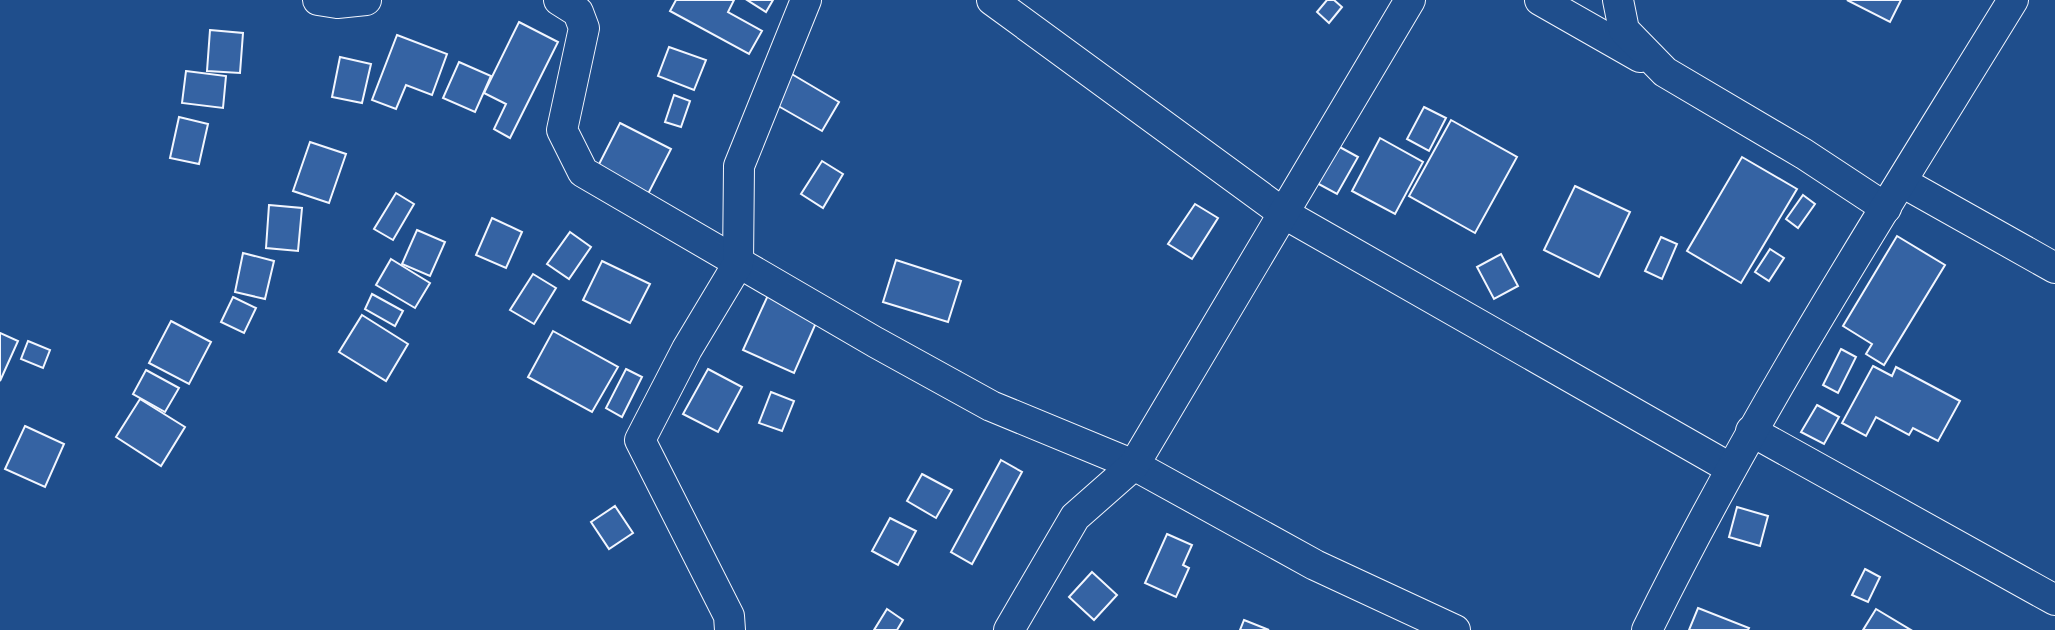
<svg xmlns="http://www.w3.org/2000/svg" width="2055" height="630" font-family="'Fira Sans Condensed',sans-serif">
<rect width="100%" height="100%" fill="#1f4e8c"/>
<g fill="#3563a3" stroke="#f2f6ff" stroke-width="2">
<polygon points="676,0 734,0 728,12 762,31 749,54 670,11"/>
<polygon points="747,0 773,0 766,12"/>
<polygon points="1327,0 1334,0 1342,7 1329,23 1317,12"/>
<polygon points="1847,0 1901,0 1890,22"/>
<polygon points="519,22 558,42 510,138 494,129 506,104 484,93"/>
<polygon points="210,30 243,33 240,73 207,71"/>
<polygon points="397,35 447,54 432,95 406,85 396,109 372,100"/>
<polygon points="669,47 706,60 694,90 658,76"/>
<polygon points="340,57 371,64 362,103 332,97"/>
<polygon points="459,62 491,76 475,112 443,98"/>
<polygon points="186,71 226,76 223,108 182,103"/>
<polygon points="790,73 839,102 822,131 773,103"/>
<polygon points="674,95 690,101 681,127 665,122"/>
<polygon points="1424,107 1446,118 1429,151 1407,139"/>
<polygon points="179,117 208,124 199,164 170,158"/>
<polygon points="1451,120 1517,157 1475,233 1409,196"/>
<polygon points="620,123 671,149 645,200 594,174"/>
<polygon points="1380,138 1423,162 1395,214 1352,191"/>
<polygon points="310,142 346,154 329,203 293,191"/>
<polygon points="1336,145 1358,157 1337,194 1315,182"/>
<polygon points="1742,157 1797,189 1741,283 1687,251"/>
<polygon points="822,161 843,174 823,208 801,194"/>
<polygon points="1575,186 1630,212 1599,277 1544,250"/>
<polygon points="396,193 414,204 393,240 374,229"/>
<polygon points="1803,195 1815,204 1798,228 1786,219"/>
<polygon points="1195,204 1218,218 1192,259 1168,244"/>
<polygon points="269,205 302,208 298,251 266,248"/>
<polygon points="492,218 522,232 506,268 476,255"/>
<polygon points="417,230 445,242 430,276 402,264"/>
<polygon points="570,232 591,247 569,279 547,264"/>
<polygon points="1897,236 1945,265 1884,365 1866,354 1872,344 1843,326"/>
<polygon points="1661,237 1677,244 1662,279 1645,271"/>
<polygon points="1770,249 1784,258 1769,281 1755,272"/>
<polygon points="243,253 274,261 265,299 235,292"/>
<polygon points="1501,254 1518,286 1494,299 1477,267"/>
<polygon points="391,259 430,283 415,308 376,285"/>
<polygon points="896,260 961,281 948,322 883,302"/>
<polygon points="602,261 650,284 630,323 583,300"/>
<polygon points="533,274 556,288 534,324 510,310"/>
<polygon points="769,293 819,316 794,373 743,350"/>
<polygon points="372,294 403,311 395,326 365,309"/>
<polygon points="233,297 256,308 244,333 221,322"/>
<polygon points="362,315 408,344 386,381 339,352"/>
<polygon points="171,321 211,342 189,384 149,363"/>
<polygon points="553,331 618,367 592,412 528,377"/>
<polygon points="0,333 18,341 0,381"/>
<polygon points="28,341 50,350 43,368 21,359"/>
<polygon points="1841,349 1856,357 1838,393 1823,385"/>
<polygon points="1873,366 1892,376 1896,367 1960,401 1938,441 1913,428 1909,435 1876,417 1866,436 1842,423"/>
<polygon points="626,369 642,377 622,417 606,408"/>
<polygon points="708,369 742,387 718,432 683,414"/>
<polygon points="146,370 179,388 165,412 133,394"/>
<polygon points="771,392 794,401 782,431 759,423"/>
<polygon points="140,399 185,427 161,466 116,437"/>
<polygon points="1817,405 1839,417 1824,444 1801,432"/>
<polygon points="25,426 64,444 45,487 5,469"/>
<polygon points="1001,460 1022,472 972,564 951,552"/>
<polygon points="922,474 952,490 936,518 907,501"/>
<polygon points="615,506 633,533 609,549 591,522"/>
<polygon points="1737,507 1768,516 1760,546 1729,537"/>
<polygon points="890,518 916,531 898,565 872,551"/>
<polygon points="1167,534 1192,545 1183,565 1189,568 1176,597 1145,583"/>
<polygon points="1865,569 1880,577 1868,602 1852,595"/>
<polygon points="1092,572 1117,595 1094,620 1069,597"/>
<polygon points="1698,608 1749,628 1748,630 1689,630"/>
<polygon points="887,609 903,620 897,630 874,630"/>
<polygon points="1876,609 1911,630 1863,630"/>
<polygon points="1244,620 1269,630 1240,630"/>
</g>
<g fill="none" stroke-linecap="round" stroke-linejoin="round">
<g stroke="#f2f6ff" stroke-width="32">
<g id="street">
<polyline points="318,0 337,3 366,0"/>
<polyline points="559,0 578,12 584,28 562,130 583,172 875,342 991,406 1134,465 1315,565 1455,630"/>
<polyline points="992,0 1283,213 1730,468"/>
<polyline points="1540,0 1640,57"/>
<polyline points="1618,0 1624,30 1665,72 1804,154 1886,208"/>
<polyline points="1902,182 2055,268"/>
<polyline points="1751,431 2055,600"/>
<polyline points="730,630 729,616 640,440 687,349 738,264 739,166 806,0"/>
<polyline points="1009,630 1075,517 1134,465 1410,0"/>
<path d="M 1647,630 C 1754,412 1886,207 2013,0"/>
</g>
</g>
<use href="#street" stroke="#1f4e8c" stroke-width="30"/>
</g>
</svg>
